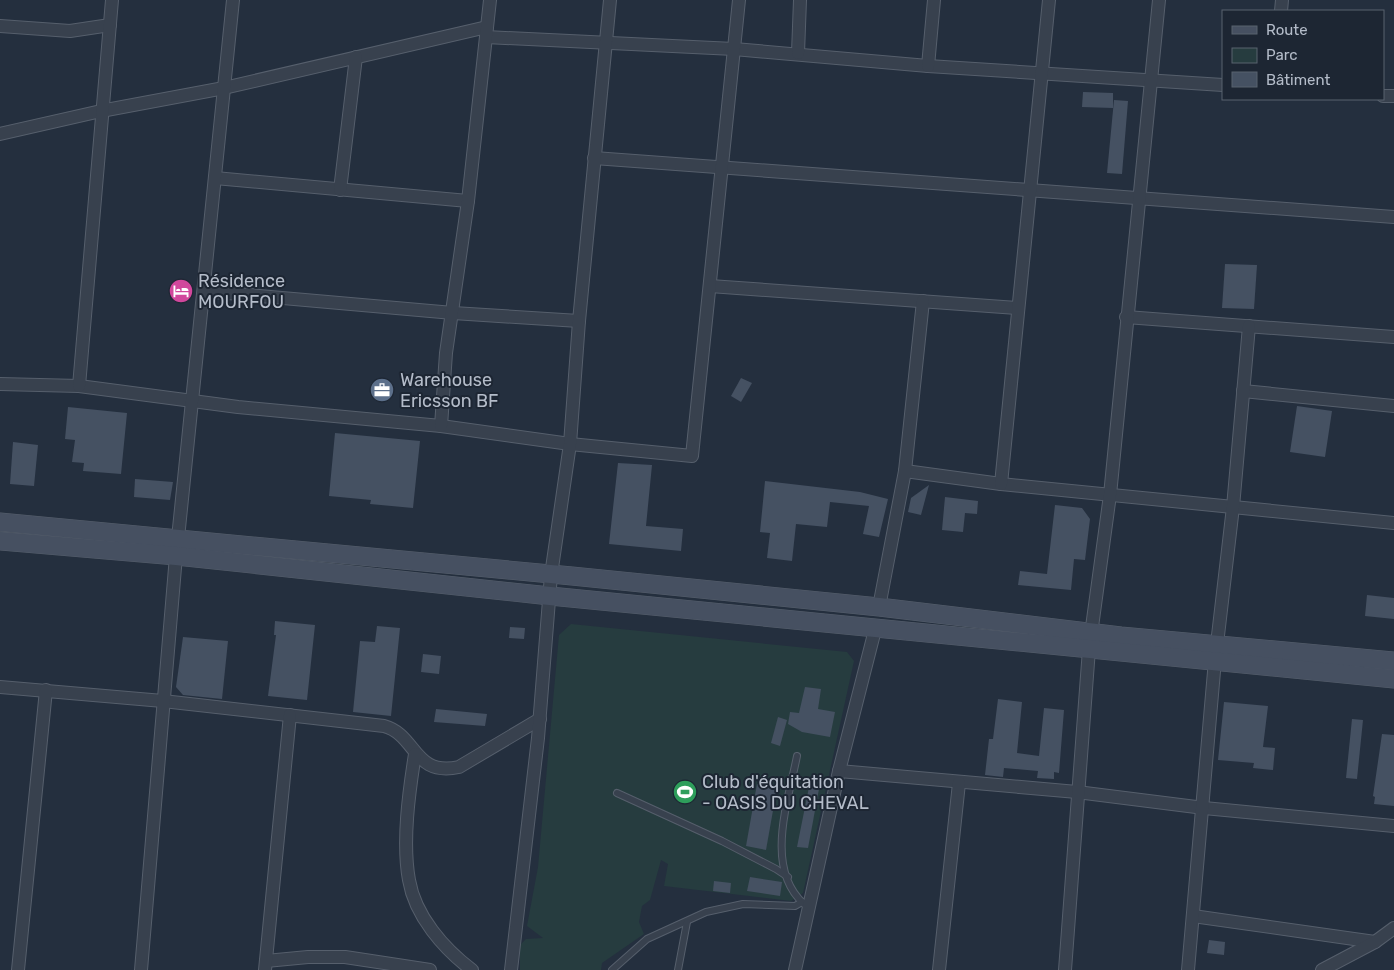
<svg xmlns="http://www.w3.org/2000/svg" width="1394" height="970" font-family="Rubik,sans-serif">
<rect width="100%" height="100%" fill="#242f3e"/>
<polygon fill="#263c3f" points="571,624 847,652 854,661 803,893 791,901 664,886 668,864 661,860 650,900 642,906 639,922 644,934 602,963 601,970 520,970 520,945 526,939 543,938 527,926 538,867 559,635"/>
<g fill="#455162">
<polygon points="1083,92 1113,93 1113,108 1082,107"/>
<polygon points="1114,100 1128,101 1122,174 1107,173"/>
<polygon points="1225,264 1257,265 1254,309 1222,308"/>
<polygon points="741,378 752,383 741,402 731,396"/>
<polygon points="1297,406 1332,411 1325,457 1290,452"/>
<polygon points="68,407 127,413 121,474 83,471 84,463 72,462 75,440 65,439"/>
<polygon points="335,433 420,441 413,508 370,504 371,500 329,496"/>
<polygon points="13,442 38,445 34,486 10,484"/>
<polygon points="618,463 652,465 646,526 683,529 681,551 609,544"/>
<polygon points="135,479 173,482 170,500 134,497"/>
<polygon points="765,481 860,492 888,499 879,537 863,534 869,506 830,502 827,527 796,524 792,561 767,558 770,533 760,532"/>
<polygon points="929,485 921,515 908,512 911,498"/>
<polygon points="945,497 978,501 977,514 965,513 963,532 942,530"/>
<polygon points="1055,505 1082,508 1090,519 1085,560 1074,559 1071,590 1018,585 1020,571 1047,574"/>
<polygon points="1367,595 1394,598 1394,619 1365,616"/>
<polygon points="275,621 315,625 307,700 268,696 276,635 274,635"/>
<polygon points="377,626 400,628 391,716 353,712 360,641 375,642"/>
<polygon points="510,627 525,628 524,639 509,638"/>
<polygon points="183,637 228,641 222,699 183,695 176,687"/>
<polygon points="423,654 441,656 439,674 421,672"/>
<polygon points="805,687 821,689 818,709 835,712 830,737 802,732 788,724 790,712 799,713"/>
<polygon points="998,699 1022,702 1017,753 1039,756 1044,708 1064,710 1059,773 1054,772 1054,779 1037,778 1038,771 1004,768 1003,777 985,775 989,739 993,739"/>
<polygon points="1224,702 1268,706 1263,747 1275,748 1273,770 1253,768 1254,763 1218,760"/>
<polygon points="436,709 487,714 485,726 434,722"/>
<polygon points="778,717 787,720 780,746 771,743"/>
<polygon points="1352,719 1363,720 1357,779 1346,778"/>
<polygon points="1382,734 1394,735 1394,806 1374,804 1375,797 1373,796"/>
<polygon points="757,784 777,788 766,850 746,846"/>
<polygon points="809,787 819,789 808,848 797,847"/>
<polygon points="750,877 782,882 780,896 747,891"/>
<polygon points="714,881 731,883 730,893 713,891"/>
<polygon points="1209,940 1225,942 1224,955 1207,953"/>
</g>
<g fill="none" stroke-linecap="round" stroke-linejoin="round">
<g stroke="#565f6c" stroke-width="8">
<g id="lane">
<path d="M 797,756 C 788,802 764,868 804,904"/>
<polyline points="617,793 722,841 776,869 788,877"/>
<polyline points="612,970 647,939 706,912 743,904 795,906 802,902"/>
<polyline points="678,970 687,922"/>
</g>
</g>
<g stroke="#565f6c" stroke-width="14">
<g id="street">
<polyline points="1281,11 1282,0"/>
<polyline points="0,26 70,31 110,25"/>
<polyline points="486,37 734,49 928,66 1223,85"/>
<polyline points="798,53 800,0"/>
<polyline points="928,66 934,0"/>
<polyline points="1383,96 1394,96"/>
<polyline points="0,134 101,111 224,88 487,27"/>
<polyline points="594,158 1394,217"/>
<polyline points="215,178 468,201"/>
<polyline points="340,190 356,57"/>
<polyline points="710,286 1017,308"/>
<polyline points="204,291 453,313 579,321"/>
<polyline points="1126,317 1394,337"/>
<polyline points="0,384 79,386 238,407 441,426 570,444 692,456 739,0"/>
<polyline points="79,386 112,0"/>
<polyline points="1243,391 1394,406"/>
<polyline points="441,426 446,353 468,201 490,0"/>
<polyline points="905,471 1001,484 1394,523"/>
<polyline points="1001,484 1049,0"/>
<polyline points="178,538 233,0"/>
<polyline points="879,607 905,471 923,301"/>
<polyline points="1217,644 1233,507 1249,326"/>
<path d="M 0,687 L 163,701 L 384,726 C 417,735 413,777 459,767 L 540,719"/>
<path d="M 415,754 C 409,792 402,842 409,880 C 415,916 444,949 472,970"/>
<polyline points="839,771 1077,792 1204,808 1394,826"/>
<polyline points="1193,916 1375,942"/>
<polyline points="266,961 308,957 345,957 430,970"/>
<polyline points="18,970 46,690"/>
<polyline points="141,970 176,556"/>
<polyline points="265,970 290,715"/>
<polyline points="511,970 538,738 551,575 570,444 579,321 610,0"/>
<polyline points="795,970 839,771 876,626"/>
<polyline points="939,970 959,783"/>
<polyline points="1065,970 1089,649 1110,495 1159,0"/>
<polyline points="1188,970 1215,660"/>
<polyline points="1322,970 1375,942 1394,928"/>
</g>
</g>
<g stroke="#565f6c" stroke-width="19">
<g id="secondary">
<polyline points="0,522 572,576 879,607 1121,636 1394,661"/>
<polyline points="0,541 176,556 550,596 1394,679"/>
</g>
</g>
<use href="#lane" stroke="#38414e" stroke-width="6"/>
<use href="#street" stroke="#38414e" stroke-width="12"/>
<use href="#secondary" stroke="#465061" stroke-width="18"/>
</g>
<defs>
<g id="hotel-disc" transform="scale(1.25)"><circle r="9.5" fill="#d1479c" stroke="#1d2633"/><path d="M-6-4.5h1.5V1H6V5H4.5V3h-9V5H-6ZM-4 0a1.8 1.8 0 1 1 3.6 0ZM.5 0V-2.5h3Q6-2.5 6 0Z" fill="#fff"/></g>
<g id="office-disc" transform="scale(1.25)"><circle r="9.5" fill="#5c6f8a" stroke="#1d2633"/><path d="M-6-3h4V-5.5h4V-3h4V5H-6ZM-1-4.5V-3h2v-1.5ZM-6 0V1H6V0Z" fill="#fff"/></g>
<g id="stadium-disc" transform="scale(1.25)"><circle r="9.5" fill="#2e9e5b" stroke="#1d2633"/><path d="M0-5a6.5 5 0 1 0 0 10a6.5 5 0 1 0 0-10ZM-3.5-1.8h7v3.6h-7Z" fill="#fff"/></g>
</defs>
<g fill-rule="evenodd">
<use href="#hotel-disc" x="181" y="291"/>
<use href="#office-disc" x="382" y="390"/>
<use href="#stadium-disc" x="685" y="792"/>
</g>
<g text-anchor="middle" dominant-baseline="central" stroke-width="4" stroke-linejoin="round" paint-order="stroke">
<g font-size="18" fill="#b4bcc9" stroke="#1d2633" text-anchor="start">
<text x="198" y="281">Résidence<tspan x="198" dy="21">MOURFOU</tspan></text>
<text x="400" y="380">Warehouse<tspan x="400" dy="21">Ericsson BF</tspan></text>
<text x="702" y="782">Club d'équitation<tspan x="702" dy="21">- OASIS DU CHEVAL</tspan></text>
</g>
</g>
<rect x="1222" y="10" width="162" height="90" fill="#1d2633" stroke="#59626f"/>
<rect x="1232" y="26" width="25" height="8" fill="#465061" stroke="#59626f"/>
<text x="1266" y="35" font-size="15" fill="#b4bcc9">Route</text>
<rect x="1232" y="48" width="25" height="15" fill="#263c3f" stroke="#59626f"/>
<text x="1266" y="60" font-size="15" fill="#b4bcc9">Parc</text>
<rect x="1232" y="72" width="25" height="15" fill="#455162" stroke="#59626f"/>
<text x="1266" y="85" font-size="15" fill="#b4bcc9">Bâtiment</text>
</svg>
